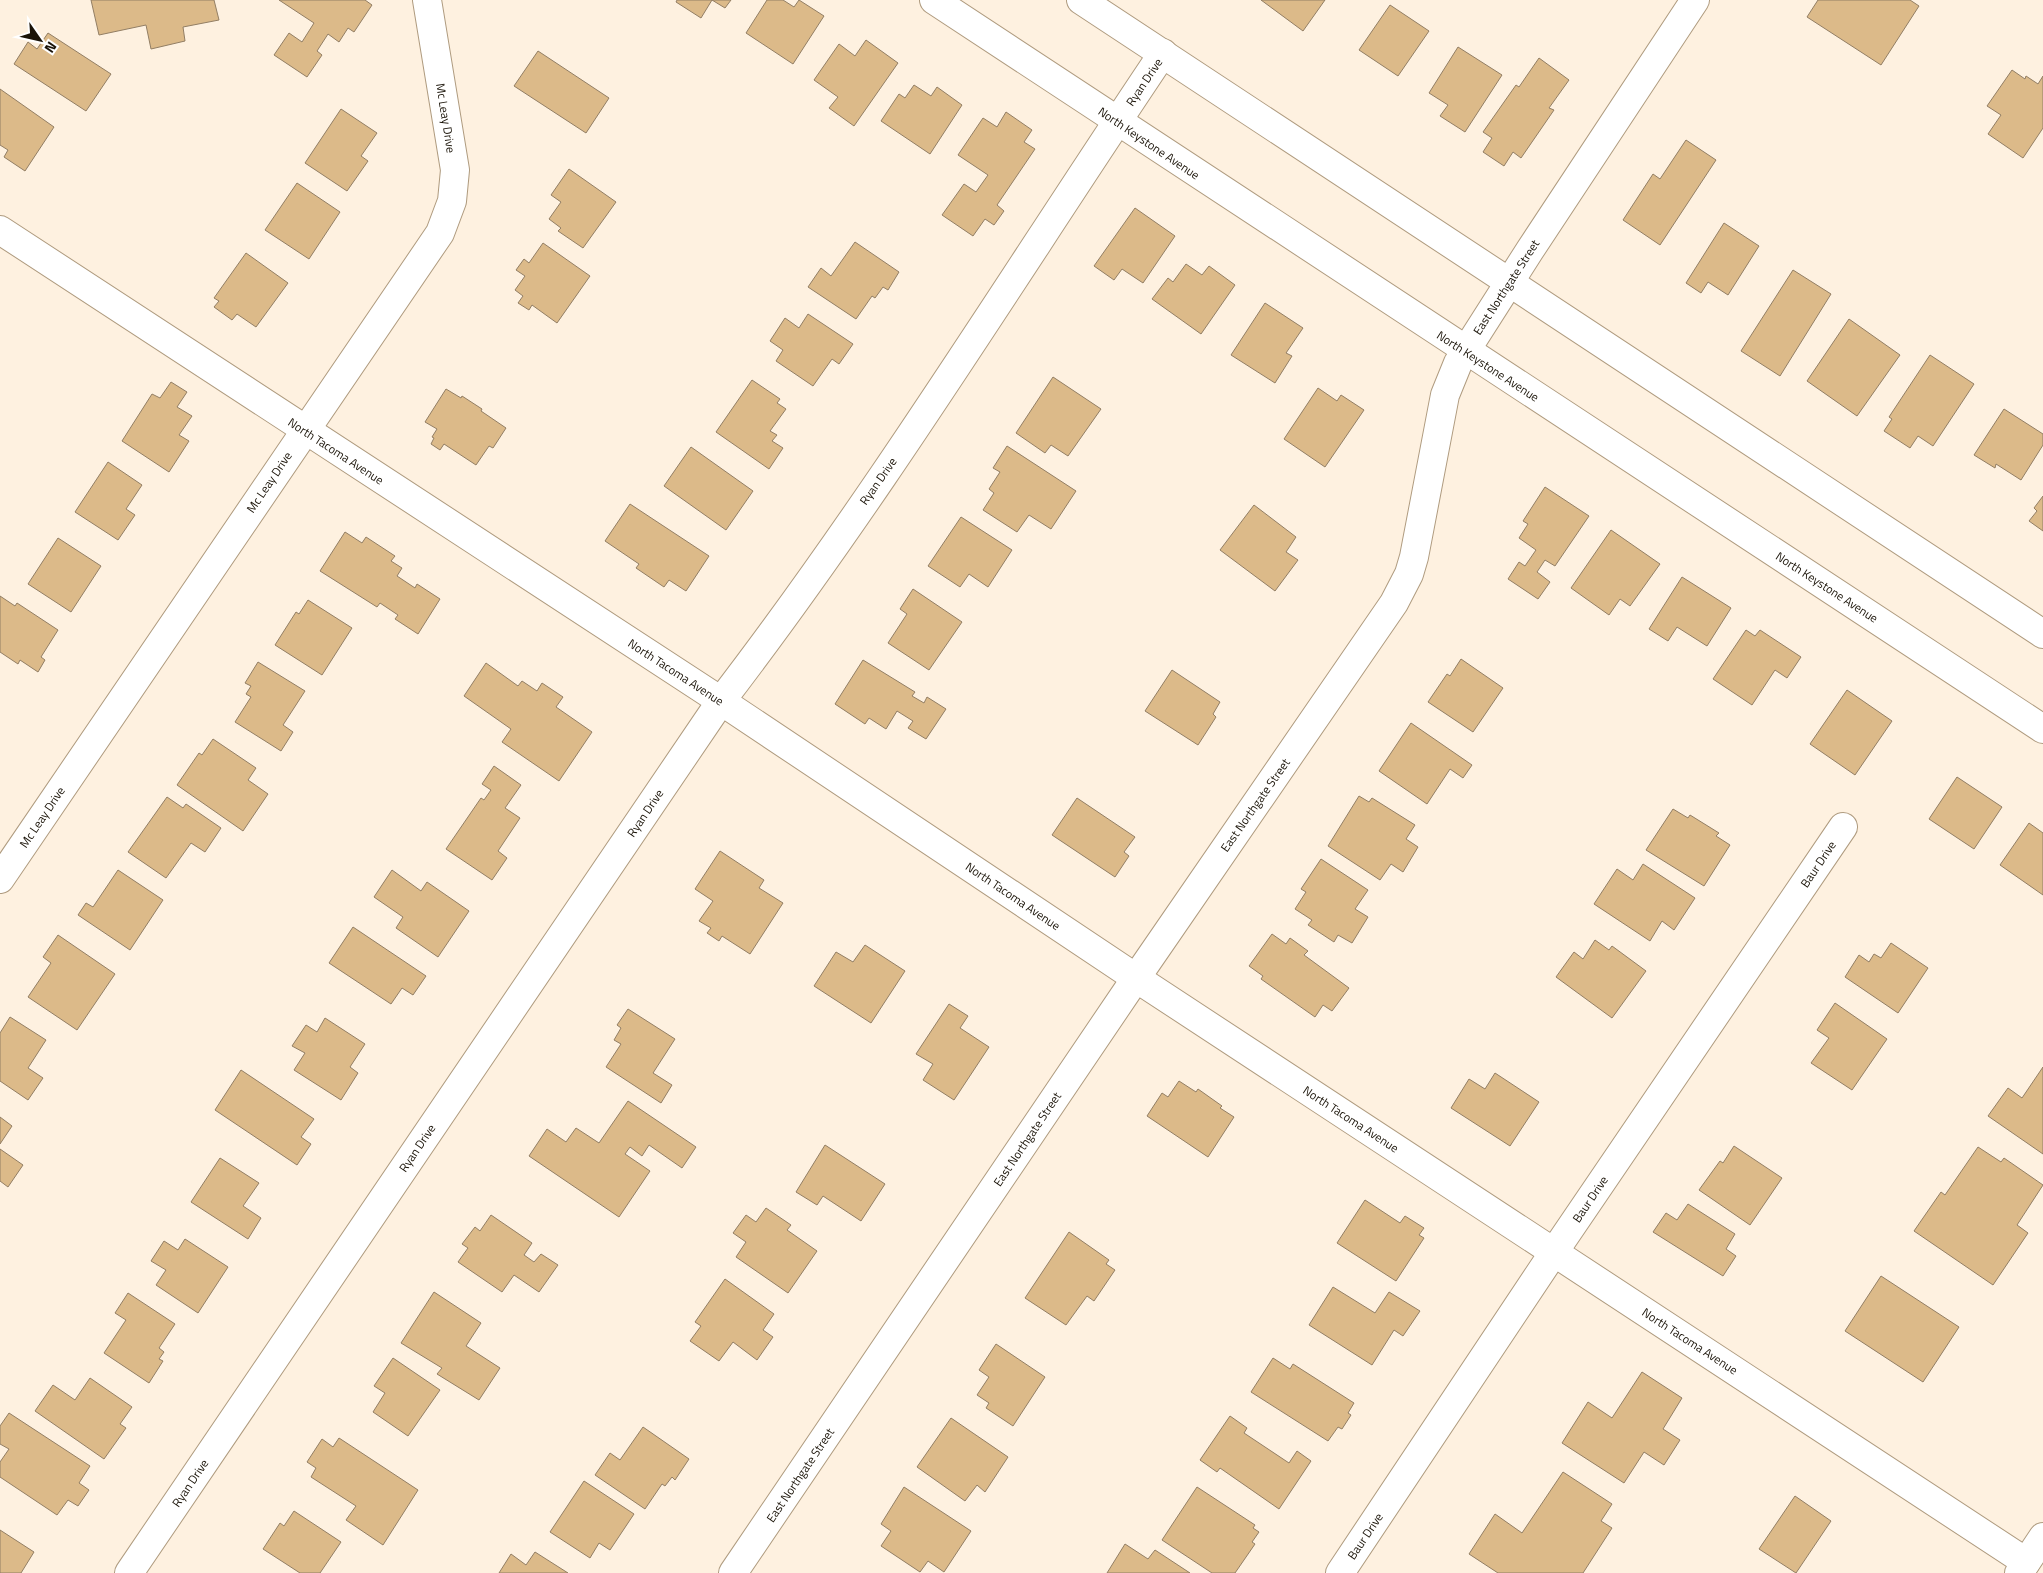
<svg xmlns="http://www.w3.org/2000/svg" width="2043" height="1573" font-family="'Titillium Web',sans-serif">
<rect width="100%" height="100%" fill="#fef1e0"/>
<g fill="#dcba89" stroke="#927e64">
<polygon points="91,0 214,0 219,20 183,27 185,41 151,49 146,25 99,35"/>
<polygon points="279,0 365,0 372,5 354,32 348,28 339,42 328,34 317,51 322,55 307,77 274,55 289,33 302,42 314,23"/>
<polygon points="677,0 712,0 701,18 676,2"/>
<polygon points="712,0 731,0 725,8"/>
<polygon points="767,0 783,0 794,7 799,0 824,16 793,64 746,33"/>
<polygon points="1261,0 1325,0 1303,31"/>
<polygon points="1818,0 1910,0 1919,6 1881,65 1807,17"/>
<polygon points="1390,5 1429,31 1398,76 1359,50"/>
<polygon points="48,33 111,74 86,111 14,64 28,42 37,49"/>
<polygon points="866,40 898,63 854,126 829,108 838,97 814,80 839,44 855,56"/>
<polygon points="1458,47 1502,75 1465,132 1440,116 1448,105 1429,93"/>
<polygon points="538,51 609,98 586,133 514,86"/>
<polygon points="1539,58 1569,80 1549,108 1554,110 1521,158 1513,152 1504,166 1483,152 1492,138 1483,132 1516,85 1519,87"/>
<polygon points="2012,70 2025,79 2026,76 2038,84 2043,76 2043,128 2023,158 1988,134 2001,115 1987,106"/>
<polygon points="914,85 931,96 937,87 962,105 930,154 881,121 899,94 905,98"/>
<polygon points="0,89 54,127 25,171 4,157 8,150 0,145"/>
<polygon points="341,109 377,133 361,156 368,161 347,191 305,163"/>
<polygon points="1006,112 1032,130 1024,142 1035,149 997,205 1004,211 994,225 985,219 973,236 942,215 964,184 976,192 988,175 958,155 983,118 997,127"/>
<polygon points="1686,140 1716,160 1660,245 1623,220 1653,174 1660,179"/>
<polygon points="569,169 616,202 583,248 558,231 561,228 549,219 561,202 551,195"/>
<polygon points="297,183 340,212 309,259 265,230"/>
<polygon points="1135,208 1175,236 1143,283 1122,269 1114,280 1094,266"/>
<polygon points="1724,223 1759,246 1728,295 1708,282 1701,293 1686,283"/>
<polygon points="855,242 899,272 888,290 883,287 875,298 872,296 856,319 808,287 821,268 831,276"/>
<polygon points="543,243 590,276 557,323 532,305 529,310 518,303 523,296 515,290 525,276 516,270 524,259 529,263"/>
<polygon points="246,253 288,283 256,327 237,314 232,320 214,307 219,301 214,298"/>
<polygon points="1186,264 1202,275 1209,266 1235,285 1201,334 1152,299 1168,278 1173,282"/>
<polygon points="1793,270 1831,294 1780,376 1741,351"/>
<polygon points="1265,303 1303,328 1286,353 1292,356 1275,383 1231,355"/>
<polygon points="808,314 853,344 839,364 832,359 813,386 776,361 783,350 770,341 785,318 799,328"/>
<polygon points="1849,319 1900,355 1857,416 1807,381"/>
<polygon points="1930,355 1974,384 1933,446 1918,436 1910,448 1884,431 1892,419 1889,417"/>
<polygon points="1053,377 1101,409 1068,456 1051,445 1045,453 1016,433"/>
<polygon points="752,380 780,399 777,403 786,409 770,431 777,435 772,441 783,448 769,469 716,432"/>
<polygon points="171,382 187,392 177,407 192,416 179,435 189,441 169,472 122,441 152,394 160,398"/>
<polygon points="1318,388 1337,401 1341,395 1364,410 1325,467 1284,439"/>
<polygon points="446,389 461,398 462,396 482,409 481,411 506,428 493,448 489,446 476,465 444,444 440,450 431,444 434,438 432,437 437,429 425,422"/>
<polygon points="2004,409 2043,434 2043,445 2021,480 1996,464 1995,468 1974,455"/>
<polygon points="1007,446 1076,491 1051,529 1029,515 1017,532 983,510 994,493 989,489 1000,472 993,468"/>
<polygon points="691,447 753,491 726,530 664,486"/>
<polygon points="108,462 142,485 126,509 135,515 118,540 75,512"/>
<polygon points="1545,487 1589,516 1555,566 1545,560 1537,572 1550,582 1538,599 1508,579 1519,562 1525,566 1536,550 1519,538 1528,524 1523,521"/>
<polygon points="2043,496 2043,531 2029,521 2037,511 2034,508"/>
<polygon points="630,504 709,556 686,591 669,580 664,587 636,568 639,564 605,541"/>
<polygon points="1254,505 1296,537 1286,552 1298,560 1275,591 1220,550"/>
<polygon points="961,517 1012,550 988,587 969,574 960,587 928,566"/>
<polygon points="1611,530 1660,564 1630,606 1620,599 1609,615 1571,588"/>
<polygon points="345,532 362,543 366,537 395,556 391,561 402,568 397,576 415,588 417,584 440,599 418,634 395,619 398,615 380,603 377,607 320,571"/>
<polygon points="58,538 101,566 71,612 28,584"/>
<polygon points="1682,577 1731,608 1707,646 1677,627 1668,641 1649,629"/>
<polygon points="913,589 962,622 929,670 888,643 907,614 900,609"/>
<polygon points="0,596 15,606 17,603 58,630 41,657 45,660 38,672 20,660 18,664 0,652"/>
<polygon points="308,600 352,628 322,675 275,645 296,612 299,614"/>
<polygon points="1746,630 1755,636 1760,630 1801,657 1787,678 1775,670 1752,705 1713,679"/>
<polygon points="1461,659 1503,688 1473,732 1428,702 1447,674 1450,676"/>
<polygon points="863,660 915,692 912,696 924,703 927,697 946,709 926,739 908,728 913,721 897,711 886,729 869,718 865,724 835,704"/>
<polygon points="258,662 305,691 283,725 293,732 281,751 235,722 251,697 246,694 251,686 245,683"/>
<polygon points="486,663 518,686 522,681 537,691 542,683 563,697 556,707 592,732 559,781 502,742 511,729 464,696"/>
<polygon points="1172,670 1220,702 1213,714 1216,717 1198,745 1145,711"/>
<polygon points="1847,690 1892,721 1855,775 1810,744"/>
<polygon points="1411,723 1472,765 1463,778 1450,769 1427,804 1379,771"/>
<polygon points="213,739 256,768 248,780 268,794 243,831 177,785 199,753 202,755"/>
<polygon points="494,766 521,785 505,808 520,818 498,851 507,858 492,880 446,849 481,798 484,800 491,790 482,784"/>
<polygon points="1957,777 2002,807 1974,849 1929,819"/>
<polygon points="1359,796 1369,802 1372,798 1415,825 1406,839 1418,847 1403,872 1391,864 1380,880 1328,846"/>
<polygon points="167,797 183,808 186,804 221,828 205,852 191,843 166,878 128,852"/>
<polygon points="1077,798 1135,837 1124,852 1129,856 1115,877 1052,835"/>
<polygon points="1673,809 1688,818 1690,815 1719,833 1716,836 1730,845 1704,886 1646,850"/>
<polygon points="2029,823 2043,833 2043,895 2000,865"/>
<polygon points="720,851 764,880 759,888 783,903 750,954 722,936 719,941 707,933 711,928 699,921 713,901 695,889"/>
<polygon points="1321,859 1368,890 1355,909 1368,917 1352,943 1338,935 1334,942 1308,925 1312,920 1295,909 1306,892 1301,889"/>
<polygon points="1643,864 1695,898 1674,930 1662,921 1650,941 1594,904 1617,869 1633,880"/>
<polygon points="118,870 163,900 130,950 78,915 86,903 93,907"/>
<polygon points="392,870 421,891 427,882 469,911 438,957 396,928 403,917 374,897"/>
<polygon points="353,927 426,976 413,995 402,988 391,1004 329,963"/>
<polygon points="1272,934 1286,944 1290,938 1308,951 1304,955 1349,988 1332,1011 1323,1005 1315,1017 1261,979 1263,976 1249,966"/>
<polygon points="58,935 115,974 77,1030 28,997 51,963 43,957"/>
<polygon points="1595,940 1609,950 1612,946 1646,971 1612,1018 1556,977 1574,952 1583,959"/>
<polygon points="1891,943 1928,968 1898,1013 1845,977 1859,955 1869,962 1874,954 1881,958"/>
<polygon points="865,945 905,971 871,1023 814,986 836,952 853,962"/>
<polygon points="1835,1003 1887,1039 1852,1090 1811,1063 1829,1038 1817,1030"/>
<polygon points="949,1004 968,1016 960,1028 989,1047 954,1100 923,1080 933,1064 916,1054"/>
<polygon points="628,1009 675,1039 653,1073 672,1085 661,1103 606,1067 621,1044 614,1040 621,1028 617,1025"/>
<polygon points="10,1017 46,1040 28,1068 43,1078 28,1100 0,1081 0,1033"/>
<polygon points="325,1018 365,1044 350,1067 358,1073 341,1100 294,1070 305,1053 292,1046 306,1025 317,1032"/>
<polygon points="2043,1067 2043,1154 1988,1116 2008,1088 2022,1098"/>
<polygon points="241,1070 314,1119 301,1137 311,1144 297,1165 215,1110"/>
<polygon points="1495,1073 1539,1102 1510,1146 1451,1108 1469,1079 1485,1089"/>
<polygon points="1179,1081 1196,1092 1198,1089 1222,1106 1220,1108 1234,1117 1208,1157 1147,1116 1162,1093 1168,1097"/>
<polygon points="628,1101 696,1147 682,1168 649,1145 642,1156 630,1147 625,1154 650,1171 619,1217 529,1156 547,1129 566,1142 576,1128 599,1143"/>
<polygon points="0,1117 12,1126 0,1144"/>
<polygon points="825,1145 885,1184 861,1221 823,1196 817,1205 796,1192"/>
<polygon points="1734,1146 1782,1178 1750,1225 1699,1190 1720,1161 1723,1163"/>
<polygon points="1978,1147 2001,1162 2004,1158 2043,1185 2017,1225 2028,1233 1993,1285 1914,1231 1941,1192 1945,1195"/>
<polygon points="0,1149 23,1165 8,1187 0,1181"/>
<polygon points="220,1158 259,1183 243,1206 261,1218 248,1239 191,1202"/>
<polygon points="1365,1200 1400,1223 1405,1216 1424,1228 1419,1235 1424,1238 1396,1281 1337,1243"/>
<polygon points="1688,1204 1735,1234 1726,1249 1736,1256 1723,1276 1653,1232 1666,1213 1677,1220"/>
<polygon points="766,1208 791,1225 787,1230 817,1251 788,1293 736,1257 746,1242 733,1233 746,1215 756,1222"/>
<polygon points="491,1215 532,1243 524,1255 534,1262 541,1254 558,1265 539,1292 514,1275 502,1292 458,1262 468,1248 462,1244 475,1227 480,1231"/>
<polygon points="1069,1232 1109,1260 1106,1264 1115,1270 1094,1301 1087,1296 1066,1325 1025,1298"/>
<polygon points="185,1239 228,1267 198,1313 156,1285 166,1270 151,1261 164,1241 178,1250"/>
<polygon points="1881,1276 1959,1327 1923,1382 1845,1331"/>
<polygon points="725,1279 774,1314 763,1330 773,1337 757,1360 733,1342 719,1361 690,1341 701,1326 695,1322"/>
<polygon points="1333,1287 1375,1313 1389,1292 1420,1311 1403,1336 1394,1330 1372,1365 1309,1325"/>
<polygon points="434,1292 481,1323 466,1346 500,1368 479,1400 437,1374 442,1368 401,1343"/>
<polygon points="128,1293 175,1324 159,1348 164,1352 159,1359 163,1361 149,1383 104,1353 126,1320 115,1313"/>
<polygon points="996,1344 1045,1377 1013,1426 986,1408 989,1403 977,1395 989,1377 979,1370"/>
<polygon points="393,1358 440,1390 408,1436 373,1412 385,1393 374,1386"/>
<polygon points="1273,1358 1290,1369 1293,1364 1354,1403 1348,1413 1351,1415 1342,1429 1338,1427 1328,1441 1251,1392"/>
<polygon points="1642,1372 1682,1398 1663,1429 1680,1440 1664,1465 1644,1452 1624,1483 1562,1443 1588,1402 1612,1418"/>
<polygon points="90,1378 132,1407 120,1424 126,1428 104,1459 35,1411 53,1385 75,1400"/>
<polygon points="9,1413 90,1466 79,1483 89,1490 78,1506 68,1500 57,1515 0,1477 0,1462 9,1449 0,1444 0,1426"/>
<polygon points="1230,1416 1247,1428 1244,1433 1289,1463 1297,1451 1311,1461 1279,1509 1220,1468 1217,1472 1200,1460"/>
<polygon points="951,1418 1008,1457 985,1492 977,1485 965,1501 917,1467"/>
<polygon points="643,1427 689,1459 675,1480 672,1477 665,1486 662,1484 645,1509 595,1475 610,1453 620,1460"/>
<polygon points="339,1438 418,1490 383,1545 346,1520 356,1506 311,1477 316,1468 307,1462 322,1439 333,1447"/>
<polygon points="1563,1472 1612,1504 1601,1521 1612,1528 1583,1573 1498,1573 1469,1554 1495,1514 1522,1533"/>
<polygon points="584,1481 634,1514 610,1550 599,1543 590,1558 550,1532"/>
<polygon points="904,1487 971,1531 944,1572 928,1561 920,1572 881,1546 891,1531 881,1524"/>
<polygon points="1197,1487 1255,1525 1253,1528 1259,1532 1252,1542 1255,1544 1235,1573 1212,1573 1162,1540"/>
<polygon points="1795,1496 1831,1521 1796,1573 1759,1549"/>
<polygon points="294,1511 341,1542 320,1573 300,1573 263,1549 280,1523 284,1526"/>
<polygon points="0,1530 34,1552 21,1573 0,1573"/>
<polygon points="1125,1544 1148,1559 1155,1550 1190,1573 1107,1573"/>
<polygon points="535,1552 568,1573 499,1573 511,1554 526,1565"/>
</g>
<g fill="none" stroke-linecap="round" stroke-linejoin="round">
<g stroke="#af9b7f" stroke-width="30">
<g id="minor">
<polyline points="0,230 721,701 1136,978 2026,1562"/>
<polyline points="0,879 440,233 452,201 455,170 427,0"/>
<path d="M 129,1573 L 721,701 C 880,494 1017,270 1163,53"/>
<polyline points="733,1573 1136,978 1394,603 1409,574 1414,557 1445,395 1458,363 1530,250 1695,0"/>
<polyline points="1340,1573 1554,1252 1843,827"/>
</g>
</g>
<g stroke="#af9b7f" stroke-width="30">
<g id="primary">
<polyline points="934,0 2043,729"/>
<polyline points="1081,0 2043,634"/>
<polyline points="2019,1573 2043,1537"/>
</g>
</g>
<use href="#minor" stroke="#fff" stroke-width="28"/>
<use href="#primary" stroke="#fff" stroke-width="28"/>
</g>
<g text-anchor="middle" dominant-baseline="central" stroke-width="4.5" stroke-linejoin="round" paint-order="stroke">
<g font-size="12" fill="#1a1308" stroke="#fff">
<text transform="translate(1144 82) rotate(-56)">Ryan Drive</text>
<text transform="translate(446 118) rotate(81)">Mc Leay Drive</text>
<text transform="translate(1149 143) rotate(34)">North Keystone Avenue</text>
<text transform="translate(1506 287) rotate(-57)">East Northgate Street</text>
<text transform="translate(1488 366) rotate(33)">North Keystone Avenue</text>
<text transform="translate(336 451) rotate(33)">North Tacoma Avenue</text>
<text transform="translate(878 481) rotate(-55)">Ryan Drive</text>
<text transform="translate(269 482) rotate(-56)">Mc Leay Drive</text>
<text transform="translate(1827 587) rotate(33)">North Keystone Avenue</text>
<text transform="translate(676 672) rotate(33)">North Tacoma Avenue</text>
<text transform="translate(1255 805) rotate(-55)">East Northgate Street</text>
<text transform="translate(645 813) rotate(-56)">Ryan Drive</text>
<text transform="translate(42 817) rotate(-56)">Mc Leay Drive</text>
<text transform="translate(1818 864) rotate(-56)">Baur Drive</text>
<text transform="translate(1013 896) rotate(34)">North Tacoma Avenue</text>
<text transform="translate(1351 1119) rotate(33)">North Tacoma Avenue</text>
<text transform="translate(1027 1139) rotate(-56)">East Northgate Street</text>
<text transform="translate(417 1148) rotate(-56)">Ryan Drive</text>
<text transform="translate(1590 1199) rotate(-56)">Baur Drive</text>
<text transform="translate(1690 1341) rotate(33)">North Tacoma Avenue</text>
<text transform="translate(800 1475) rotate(-56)">East Northgate Street</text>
<text transform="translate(190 1483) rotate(-56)">Ryan Drive</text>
<text transform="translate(1365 1536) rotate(-56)">Baur Drive</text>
</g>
</g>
<g transform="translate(40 40) rotate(124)" stroke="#ffffff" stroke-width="4" paint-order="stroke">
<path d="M0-4L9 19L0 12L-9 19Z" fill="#1a1308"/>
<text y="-8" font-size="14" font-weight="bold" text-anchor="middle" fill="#1a1308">N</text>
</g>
</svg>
